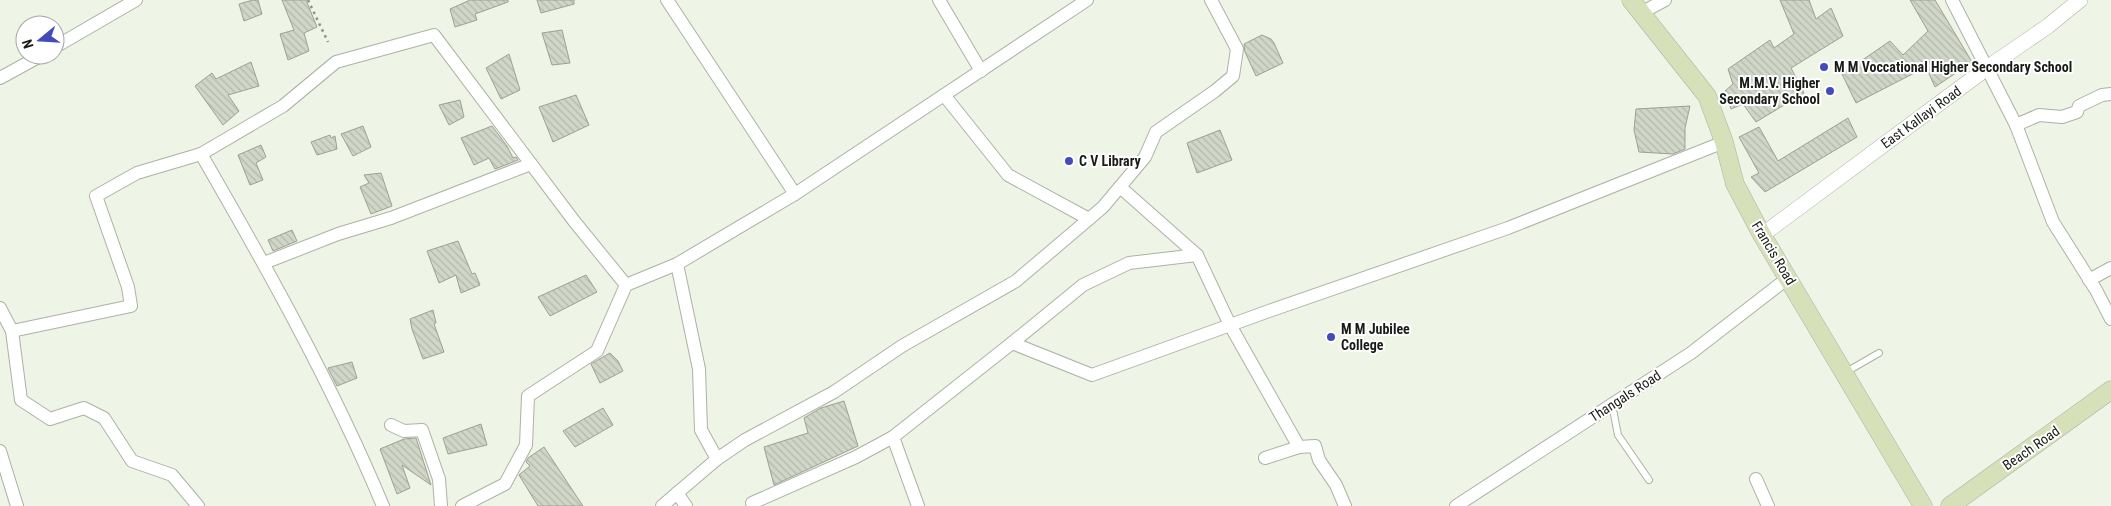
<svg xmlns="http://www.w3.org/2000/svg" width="2111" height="506" font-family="'Roboto Condensed',sans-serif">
<defs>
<pattern id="building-back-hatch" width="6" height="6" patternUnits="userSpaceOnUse" patternTransform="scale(1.25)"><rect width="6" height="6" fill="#d1d7c8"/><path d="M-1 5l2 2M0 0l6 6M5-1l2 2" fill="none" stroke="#b3b8ab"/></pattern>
</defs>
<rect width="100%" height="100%" fill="#eef4e6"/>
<g fill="url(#building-back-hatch)" stroke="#9ba193">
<polygon points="253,0 258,0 262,14 244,21 239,4"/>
<polygon points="282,0 306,0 317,27 304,33 309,51 288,60 280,34 294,30"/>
<polygon points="470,0 508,0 508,2 475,14 477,20 455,27 450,9"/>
<polygon points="537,0 574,0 574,4 541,13"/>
<polygon points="1780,0 1809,0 1816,19 1831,8 1843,36 1791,68 1804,93 1756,122 1743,104 1731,109 1725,91 1733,84 1728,69 1770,40 1774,48 1794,34"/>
<polygon points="1910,0 1935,0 1972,62 1935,87 1926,67 1856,103 1842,74 1890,41 1903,55 1928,31"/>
<polygon points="562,30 570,63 552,65 542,33"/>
<polygon points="1262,35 1271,39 1274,43 1283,63 1256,76 1245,52 1244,44"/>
<polygon points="509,54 520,90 501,99 486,68"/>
<polygon points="251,62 259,86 228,95 239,111 223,125 195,86 212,73 216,79"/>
<polygon points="576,95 589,125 553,142 539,107"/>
<polygon points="460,100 464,117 449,125 439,105"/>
<polygon points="1690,106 1685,128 1685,149 1673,154 1639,152 1634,130 1636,109"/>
<polygon points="1848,118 1857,137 1765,192 1751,177 1759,173 1739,137 1759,127 1778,161"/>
<polygon points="363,126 371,147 353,156 341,134"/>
<polygon points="492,126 507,146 513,158 516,157 518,160 495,169 489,158 474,165 461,138"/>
<polygon points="1220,130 1232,160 1197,173 1187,143"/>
<polygon points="330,135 331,138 335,136 337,149 317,155 311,142"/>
<polygon points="261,145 266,157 256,163 263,180 250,185 238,155"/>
<polygon points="381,173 392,206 371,214 360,187 369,183 364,175"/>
<polygon points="292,230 297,241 273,251 268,240"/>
<polygon points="458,241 472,274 475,273 480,285 461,293 456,275 439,283 427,251"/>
<polygon points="586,275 597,292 550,316 538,297"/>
<polygon points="433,310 436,323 434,324 444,352 423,359 412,329 410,319"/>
<polygon points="610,353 618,361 623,371 600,383 591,364"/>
<polygon points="352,362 357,378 337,386 328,368"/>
<polygon points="844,401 858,446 774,485 764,447 808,433 804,418 821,408"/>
<polygon points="603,408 613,425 575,447 563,431"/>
<polygon points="481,424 487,445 448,454 443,438"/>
<polygon points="416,438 431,485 402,465 410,488 397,494 380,449 404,439"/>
<polygon points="544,447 583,506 538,506 519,475 530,466 526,462 528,458"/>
</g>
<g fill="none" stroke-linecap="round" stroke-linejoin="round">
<g stroke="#acb2a4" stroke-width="8">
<g id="service">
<polyline points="1846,372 1879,353"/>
<polyline points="1612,404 1618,435 1649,480"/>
</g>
</g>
<g stroke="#acb2a4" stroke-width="14">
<g id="minor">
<polyline points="667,0 795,194"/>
<polyline points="939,0 981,71"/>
<polyline points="1952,0 2016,125 2053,222 2096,290 2111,319"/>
<polyline points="1641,13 1665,0"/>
<polyline points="55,47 136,0"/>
<polyline points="0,78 42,55"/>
<polyline points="944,95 1008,175 1089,219"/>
<polyline points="2016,125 2039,115 2062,117 2077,112 2079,106 2102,95 2111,94"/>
<path d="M 201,154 C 267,268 332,384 383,506"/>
<polyline points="1120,187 1197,255 1230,325 1299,447"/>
<polyline points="264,263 338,234 391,218 531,164"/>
<polyline points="677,264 699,369 701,430 717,459"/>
<polyline points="2089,280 2111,268"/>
<polyline points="0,308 12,331 21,400 50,419 84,408 104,418 132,461 172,475 198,506"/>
<polyline points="12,331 131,306 128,287 96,196 137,173 201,154 283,106 336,62 434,35 574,221 626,285"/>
<polyline points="1012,343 1083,285 1129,263 1197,255"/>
<polyline points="391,425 404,431 422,430 439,479 441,506"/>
<polyline points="0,451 17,506"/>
<polyline points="1265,458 1299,447 1315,446 1319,460 1336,485 1345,506"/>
<polyline points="1756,479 1768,506"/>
<polyline points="677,493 686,506"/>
<polyline points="752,503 856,457 893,437"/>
<polyline points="462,506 505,484 526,445 528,396 597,351 626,285 677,264 795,194 1087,0"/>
<polyline points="662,506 717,459 745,440 834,392 902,346 1016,281 1103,207 1145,157 1156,132 1215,91 1233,76 1237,49 1211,0"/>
<polyline points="918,506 893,437 1012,343 1092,375 1269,311 1508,228 1724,142"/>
<polyline points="1456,506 1691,353 1788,278"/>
</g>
</g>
<g stroke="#acb2a4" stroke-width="16">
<polyline id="tertiary" points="1762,235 1987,68 2048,26 2080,0"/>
</g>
<g stroke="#acb2a4" stroke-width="19">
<g id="secondary">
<polyline points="1631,0 1707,96 1724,142 1735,184 1762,235 1923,506"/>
<polyline points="1950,506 2111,390"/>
</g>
</g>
<polyline stroke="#8d9187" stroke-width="2.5" stroke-dasharray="2.5 4" stroke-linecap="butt" points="308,0 328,42"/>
<use href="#service" stroke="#fff" stroke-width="6"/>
<use href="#minor" stroke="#fff" stroke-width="12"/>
<use href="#tertiary" stroke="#fff" stroke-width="15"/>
<use href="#secondary" stroke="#d6e1ba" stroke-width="18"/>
</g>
<g fill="#434abe" stroke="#fff" stroke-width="2">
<circle cx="1824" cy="67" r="5"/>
<circle cx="1830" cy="91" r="5"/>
<circle cx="1069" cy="161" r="5"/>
<circle cx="1331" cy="337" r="5"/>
</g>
<g text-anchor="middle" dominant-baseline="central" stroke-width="4" stroke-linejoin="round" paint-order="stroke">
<g font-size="14" font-weight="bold" fill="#191b16" stroke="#fff" text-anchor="start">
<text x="1834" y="67">M M Voccational Higher Secondary School</text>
<text x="1820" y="83" text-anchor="end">M.M.V. Higher<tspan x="1820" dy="16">Secondary School</tspan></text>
<text x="1079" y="161">C V Library</text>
<text x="1341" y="329">M M Jubilee<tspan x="1341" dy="16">College</tspan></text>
</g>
<g font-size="14" fill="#191b16" stroke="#fff">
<text transform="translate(1921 117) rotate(-36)">East Kallayi Road</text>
<text transform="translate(1774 253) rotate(59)">Francis Road</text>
<text transform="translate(1625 396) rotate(-33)">Thangals Road</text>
<text transform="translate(2031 448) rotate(-35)">Beach Road</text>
</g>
</g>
<g transform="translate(40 40) rotate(252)"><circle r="24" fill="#ffffff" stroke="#a3a4a2"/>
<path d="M0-4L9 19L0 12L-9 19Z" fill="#434abe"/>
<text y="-8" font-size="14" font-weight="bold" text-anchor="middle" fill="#191b16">N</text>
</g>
</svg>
